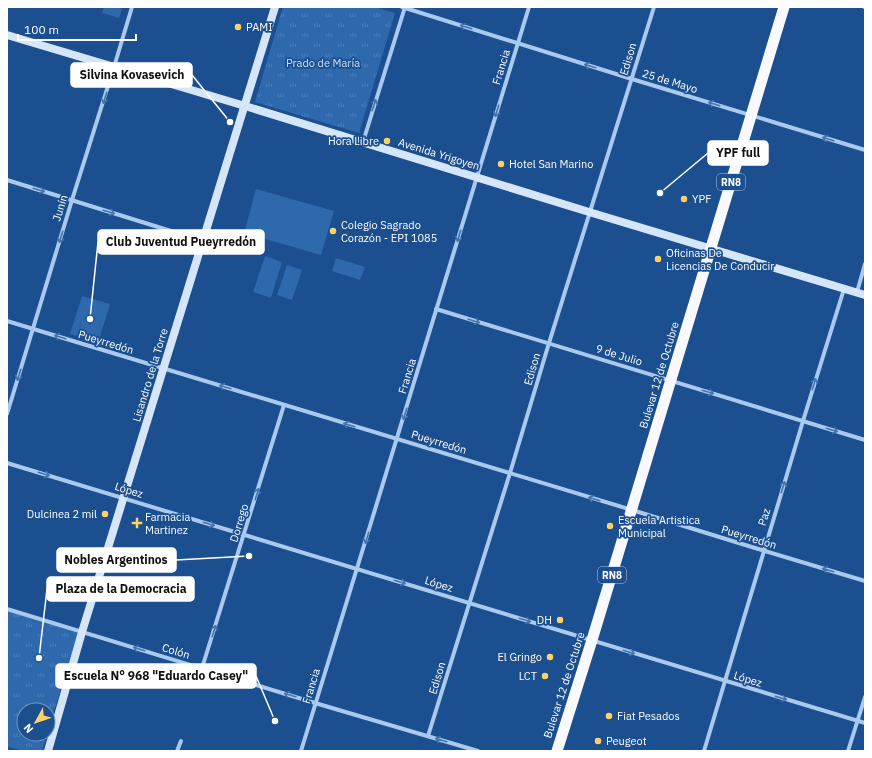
<svg xmlns="http://www.w3.org/2000/svg" width="872" height="758" font-family="'IBM Plex Sans',sans-serif">
<defs>
<pattern id="park-tufts" width="24" height="20" patternUnits="userSpaceOnUse"><rect width="24" height="20" fill="#2e69ad"/><path d="M3 7l-1-3M5 7V3M7 7l1-3M15 17l-1-3M17 17v-4M19 17l1-3" fill="none" stroke="#4d80b9"/></pattern>
</defs>
<rect width="100%" height="100%" fill="#1b4f8f"/>
<g fill="#2e69ad">
<polygon points="104,7 116,7 122,9 119,18 102,13"/>
<polygon points="256,189 334,211 321,255 244,233"/>
<polygon points="265,256 282,262 271,298 253,292"/>
<polygon points="336,258 365,267 360,280 332,271"/>
<polygon points="287,265 302,270 292,300 277,295"/>
<polygon points="82,296 110,304 98,343 70,334"/>
</g>
<g fill="url(#park-tufts)">
<polygon points="283,7 375,7 395,13 359,133 255,102"/>
<polygon points="7,611 78,633 48,730 48,710 24,710 24,734 47,734 42,751 23,751 7,746"/>
</g>
<g fill="none" stroke-linecap="round" stroke-linejoin="round">
<g stroke="#a9c9ee" stroke-width="4">
<polyline points="402,7 632,79 865,150"/>
<polyline points="864,7 865,7"/>
<polyline points="363,142 405,7"/>
<polyline points="7,180 203,241"/>
<polyline points="857,292 865,264"/>
<polyline points="436,309 865,440"/>
<polyline points="7,321 632,510 755,548 865,581"/>
<polyline points="7,414 72,200 114,67 132,7"/>
<polyline points="7,463 865,723"/>
<polyline points="7,609 315,703 478,751"/>
<polyline points="202,668 284,405"/>
<polyline points="428,736 510,473 549,343 654,7"/>
<polyline points="177,751 181,741"/>
<polyline points="301,751 529,7"/>
<polyline points="704,751 803,421 844,289"/>
<polyline points="848,751 865,697"/>
</g>
<g stroke="#d6e6fa" stroke-width="8">
<polyline points="7,35 245,106 589,212 865,295"/>
<polyline points="48,751 82,632 275,7"/>
</g>
<polyline stroke="#f8faff" stroke-width="11" points="557,751 592,640 784,7"/>
</g>
<defs><path id="oneway-shaft" d="M-6 0H5M1.5-3L5.5 0L1.5 3" fill="none" stroke-width="1.6" stroke-linecap="round" stroke-linejoin="round"/></defs>
<g stroke="#4674ac">
<use href="#oneway-shaft" transform="translate(466 27) rotate(-162)"/>
<use href="#oneway-shaft" transform="translate(590 66) rotate(-163)"/>
<use href="#oneway-shaft" transform="translate(105 98) rotate(108)"/>
<use href="#oneway-shaft" transform="translate(714 104) rotate(-163)"/>
<use href="#oneway-shaft" transform="translate(374 105) rotate(-72)"/>
<use href="#oneway-shaft" transform="translate(497 111) rotate(107)"/>
<use href="#oneway-shaft" transform="translate(828 139) rotate(-163)"/>
<use href="#oneway-shaft" transform="translate(39 190) rotate(17)"/>
<use href="#oneway-shaft" transform="translate(109 212) rotate(17)"/>
<use href="#oneway-shaft" transform="translate(459 236) rotate(107)"/>
<use href="#oneway-shaft" transform="translate(61 237) rotate(107)"/>
<use href="#oneway-shaft" transform="translate(474 321) rotate(17)"/>
<use href="#oneway-shaft" transform="translate(60 337) rotate(-163)"/>
<use href="#oneway-shaft" transform="translate(19 375) rotate(107)"/>
<use href="#oneway-shaft" transform="translate(814 384) rotate(-73)"/>
<use href="#oneway-shaft" transform="translate(225 387) rotate(-163)"/>
<use href="#oneway-shaft" transform="translate(708 392) rotate(17)"/>
<use href="#oneway-shaft" transform="translate(405 414) rotate(107)"/>
<use href="#oneway-shaft" transform="translate(349 425) rotate(-163)"/>
<use href="#oneway-shaft" transform="translate(832 430) rotate(17)"/>
<use href="#oneway-shaft" transform="translate(44 474) rotate(17)"/>
<use href="#oneway-shaft" transform="translate(783 487) rotate(-73)"/>
<use href="#oneway-shaft" transform="translate(257 494) rotate(-73)"/>
<use href="#oneway-shaft" transform="translate(594 499) rotate(-163)"/>
<use href="#oneway-shaft" transform="translate(209 524) rotate(17)"/>
<use href="#oneway-shaft" transform="translate(367 538) rotate(107)"/>
<use href="#oneway-shaft" transform="translate(828 570) rotate(-164)"/>
<use href="#oneway-shaft" transform="translate(400 582) rotate(17)"/>
<use href="#oneway-shaft" transform="translate(525 620) rotate(17)"/>
<use href="#oneway-shaft" transform="translate(214 631) rotate(-72)"/>
<use href="#oneway-shaft" transform="translate(139 649) rotate(-163)"/>
<use href="#oneway-shaft" transform="translate(629 652) rotate(17)"/>
<use href="#oneway-shaft" transform="translate(290 695) rotate(-163)"/>
<use href="#oneway-shaft" transform="translate(781 698) rotate(17)"/>
<use href="#oneway-shaft" transform="translate(441 740) rotate(-164)"/>
</g>
<g fill="#ffd166" stroke="#1b4f8f" stroke-width="1.5">
<circle cx="238" cy="27" r="4"/>
<circle cx="387" cy="141" r="4"/>
<circle cx="501" cy="164" r="4"/>
<circle cx="684" cy="199" r="4"/>
<circle cx="333" cy="231" r="4"/>
<circle cx="658" cy="259" r="4"/>
<circle cx="105" cy="514" r="4"/>
<path d="M135 517h4v4h4v4h-4v4h-4v-4h-4v-4h4z"/>
<circle cx="610" cy="526" r="4"/>
<circle cx="560" cy="620" r="4"/>
<circle cx="550" cy="657" r="4"/>
<circle cx="545" cy="676" r="4"/>
<circle cx="609" cy="716" r="4"/>
<circle cx="598" cy="741" r="4"/>
</g>
<g text-anchor="middle" dominant-baseline="central" stroke-width="3.5" stroke-linejoin="round" paint-order="stroke">
<g fill="#1b4f8f" stroke="#bbcadd" stroke-width="1">
<rect x="717" y="174" width="28" height="16" rx="3"/>
<rect x="598" y="567" width="28" height="16" rx="3"/>
</g>
<g font-size="10" font-weight="bold" fill="#fff">
<text x="731" y="182">RN8</text>
<text x="612" y="575">RN8</text>
</g>
<g font-size="11" fill="#fff" stroke="#1b4f8f" text-anchor="start">
<text x="246" y="27">PAMI</text>
<text x="379" y="141" text-anchor="end">Hora Libre</text>
<text x="509" y="164">Hotel San Marino</text>
<text x="692" y="199">YPF</text>
<text x="341" y="225">Colegio Sagrado<tspan x="341" dy="13">Corazón - EPI 1085</tspan></text>
<text x="666" y="253">Oficinas De<tspan x="666" dy="13">Licencias De Conducir</tspan></text>
<text x="97" y="514" text-anchor="end">Dulcinea 2 mil</text>
<text x="145" y="517">Farmacia<tspan x="145" dy="13">Martinez</tspan></text>
<text x="618" y="520">Escuela Artistica<tspan x="618" dy="13">Municipal</tspan></text>
<text x="552" y="620" text-anchor="end">DH</text>
<text x="542" y="657" text-anchor="end">El Gringo</text>
<text x="537" y="676" text-anchor="end">LCT</text>
<text x="617" y="716">Fiat Pesados</text>
<text x="606" y="741">Peugeot</text>
</g>
<g font-size="11" fill="#fff" stroke="#1b4f8f">
<text transform="translate(628 59) rotate(-73)">Edison</text>
<text transform="translate(501 67) rotate(-73)">Francia</text>
<text transform="translate(670 81) rotate(17)">25 de Mayo</text>
<text transform="translate(439 154) rotate(17)">Avenida Yrigoyen</text>
<text transform="translate(60 208) rotate(-73)">Junín</text>
<text transform="translate(106 342) rotate(17)">Pueyrredón</text>
<text transform="translate(619 355) rotate(17)">9 de Julio</text>
<text transform="translate(532 369) rotate(-74)">Edison</text>
<text transform="translate(150 375) rotate(-73)">Lisandro de la Torre</text>
<text transform="translate(659 375) rotate(-73)">Bulevar 12 de Octubre</text>
<text transform="translate(407 376) rotate(-73)">Francia</text>
<text transform="translate(439 442) rotate(17)">Pueyrredón</text>
<text transform="translate(129 490) rotate(17)">López</text>
<text transform="translate(764 517) rotate(-73)">Paz</text>
<text transform="translate(239 523) rotate(-73)">Dorrego</text>
<text transform="translate(749 537) rotate(17)">Pueyrredón</text>
<text transform="translate(439 584) rotate(17)">López</text>
<text transform="translate(176 651) rotate(17)">Colón</text>
<text transform="translate(437 678) rotate(-73)">Edison</text>
<text transform="translate(748 679) rotate(17)">López</text>
<text transform="translate(564 685) rotate(-72)">Bulevar 12 de Octubre</text>
<text transform="translate(311 686) rotate(-73)">Francia</text>
</g>
<g font-size="11" fill="#cfe3fa" stroke="#1b4f8f">
<text x="323" y="63">Prado de María</text>
</g>
</g>
<path fill="none" stroke="#fff" stroke-width="1.5" d="M230 122L192 75M660 193L708 153M90 319L98 242M249 556L176 560M39 658L47 589M275 721L256 676"/>
<g fill="#fff" stroke="#1b4f8f" stroke-width="1.5">
<circle cx="230" cy="122" r="4"/>
<circle cx="660" cy="193" r="4"/>
<circle cx="90" cy="319" r="4"/>
<circle cx="249" cy="556" r="4"/>
<circle cx="39" cy="658" r="4"/>
<circle cx="275" cy="721" r="4"/>
</g>
<g fill="#fff" stroke="#fff" stroke-width="1.5">
<rect x="71" y="63" width="121" height="24" rx="4"/>
<rect x="708" y="141" width="60" height="24" rx="4"/>
<rect x="98" y="230" width="166" height="24" rx="4"/>
<rect x="57" y="548" width="119" height="24" rx="4"/>
<rect x="47" y="577" width="147" height="24" rx="4"/>
<rect x="56" y="664" width="200" height="24" rx="4"/>
</g>
<g font-size="12" text-anchor="middle" font-weight="bold" fill="#111">
<text x="132" y="79">Silvina Kovasevich</text>
<text x="738" y="157">YPF full</text>
<text x="181" y="246">Club Juventud Pueyrredón</text>
<text x="116" y="564">Nobles Argentinos</text>
<text x="121" y="593">Plaza de la Democracia</text>
<text x="156" y="680">Escuela N° 968 "Eduardo Casey"</text>
</g>
<rect width="872" height="758" fill="none" stroke="#ffffff" stroke-width="16"/>
<g transform="translate(36 722) rotate(230)"><circle r="19" fill="#1b4f8f" stroke="#7695bc"/>
<path d="M0-3L7 15L0 10L-7 15Z" fill="#ffd166"/>
<text y="-6" font-size="11" font-weight="bold" text-anchor="middle" fill="#ffffff">N</text>
</g>
<path d="M18 34v6h118v-6" fill="none" stroke="#ffffff" stroke-width="2"/>
<text x="24" y="34" font-size="12" fill="#ffffff" stroke="#1b4f8f" stroke-width="3" paint-order="stroke">100 m</text>
</svg>
